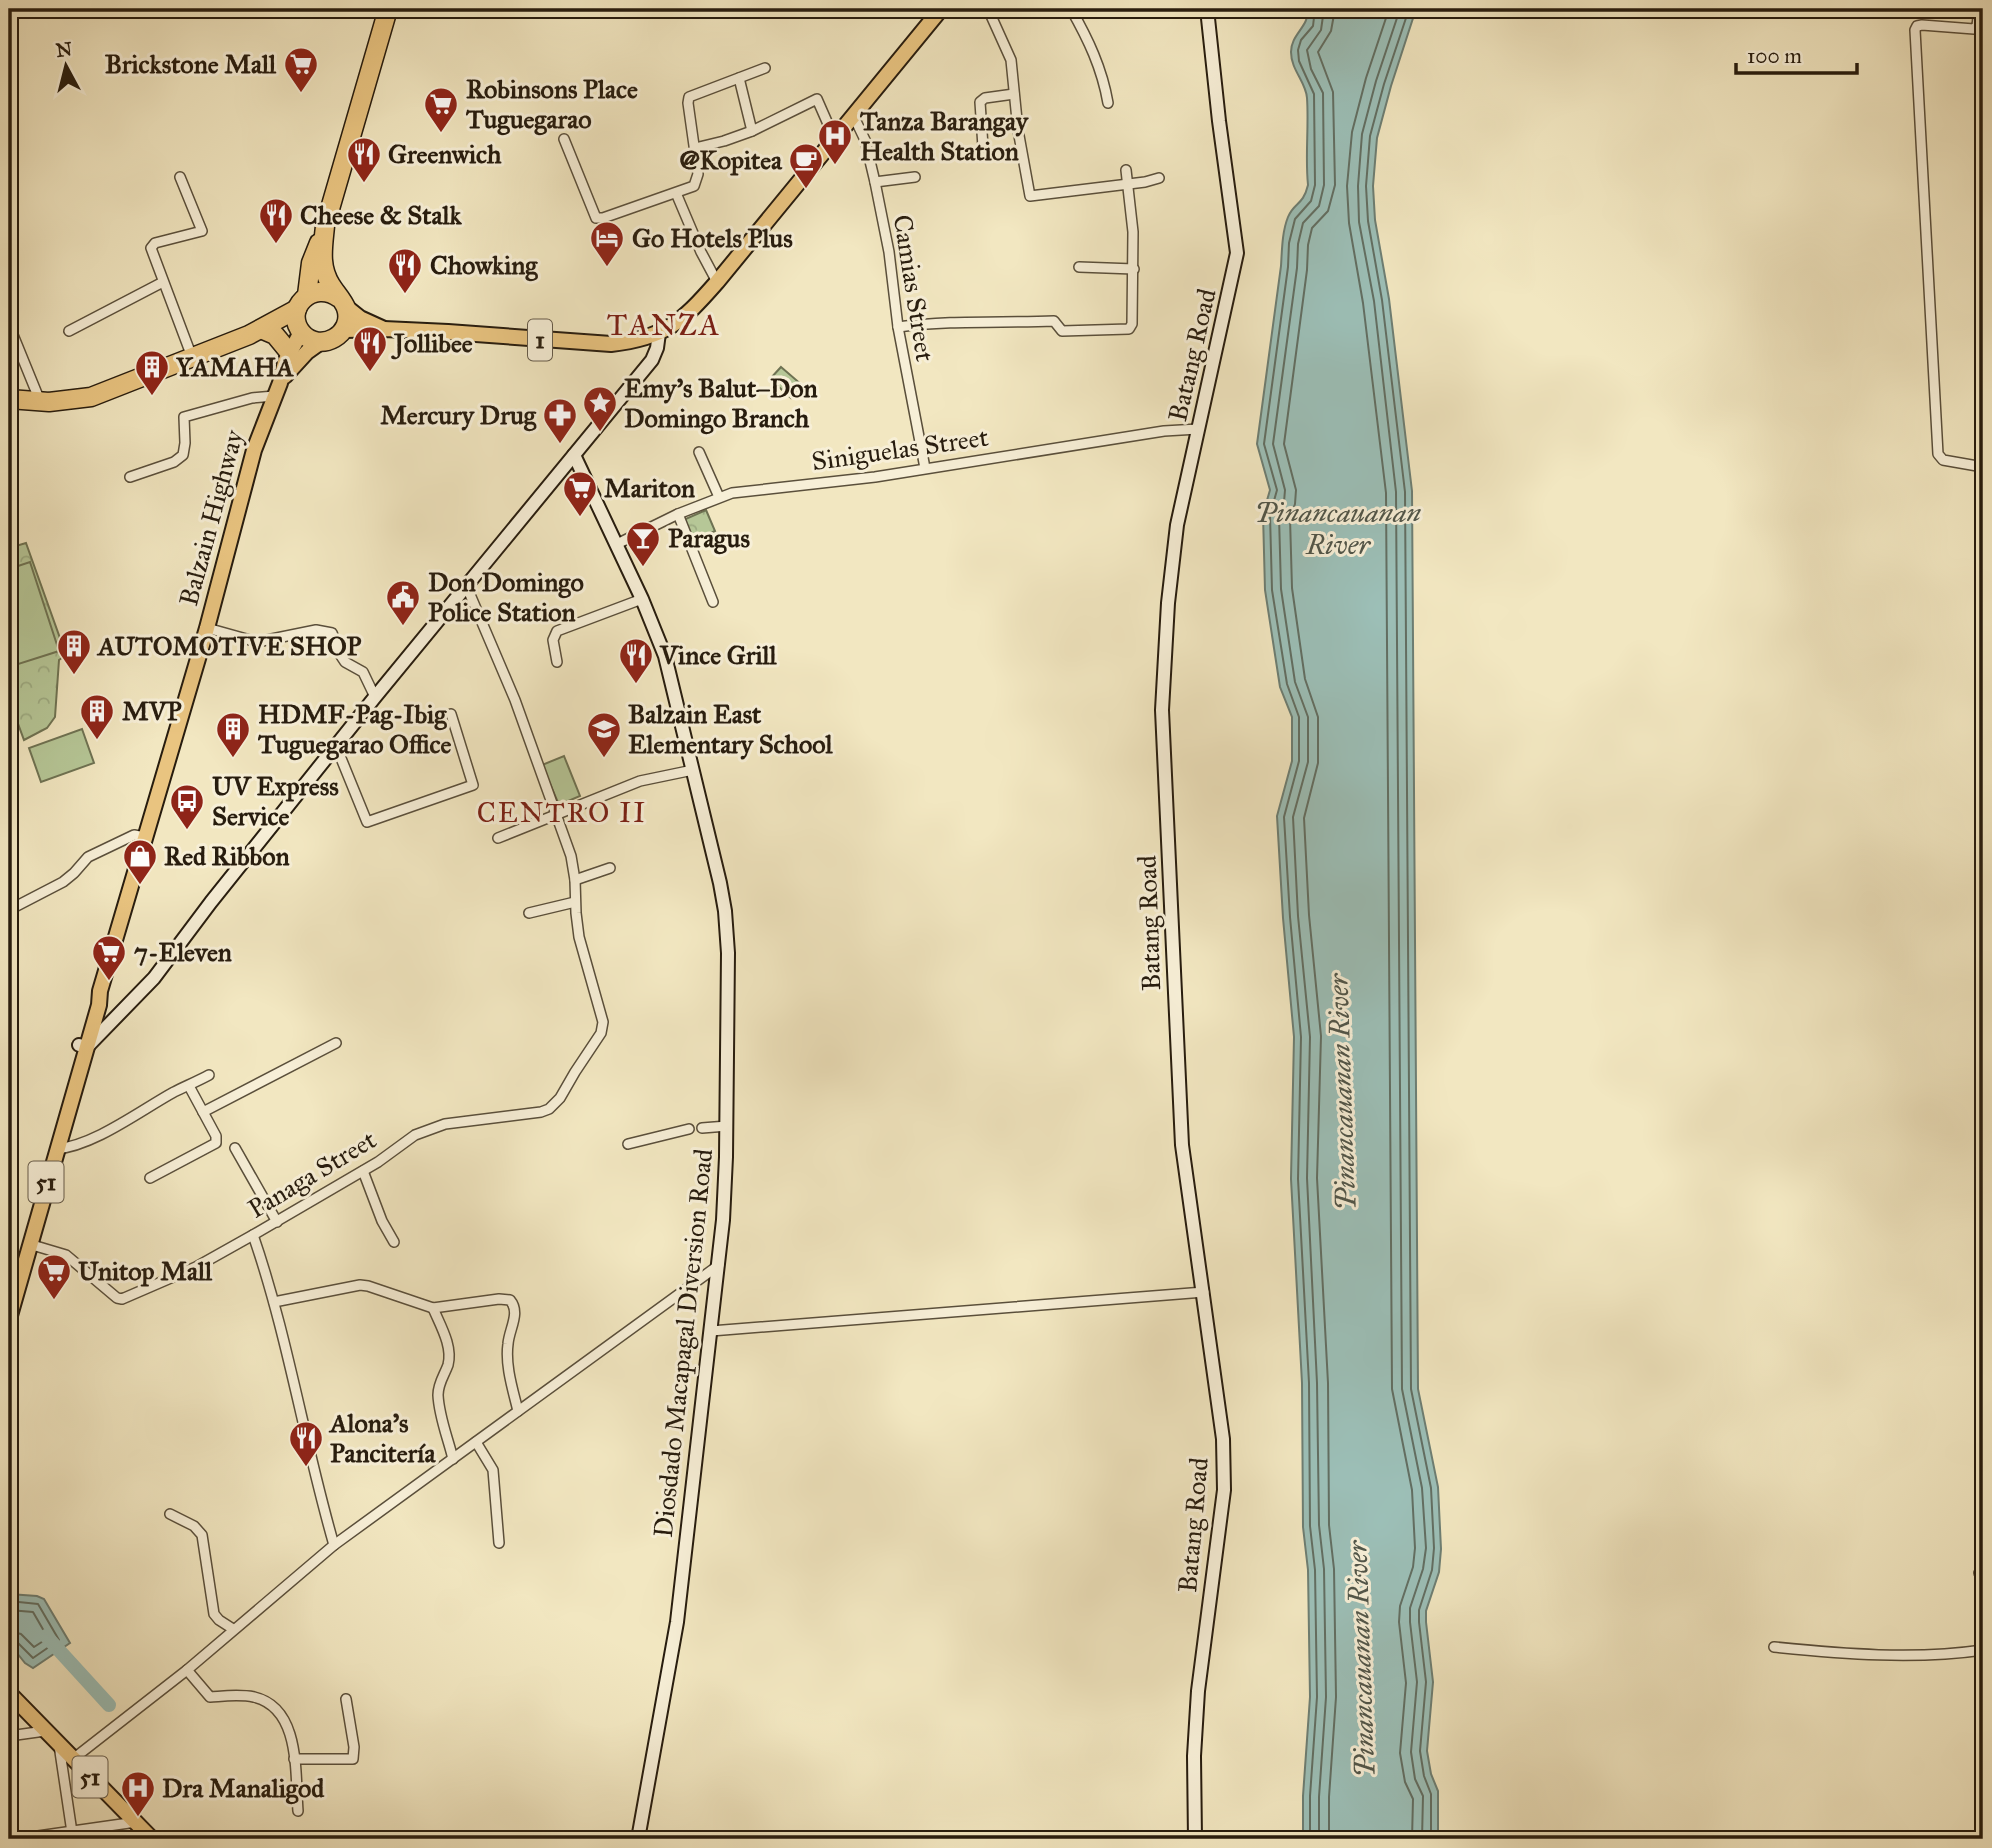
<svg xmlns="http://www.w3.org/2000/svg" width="1992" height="1848" font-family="'IM FELL Great Primer',serif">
<defs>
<pattern id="forest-crowns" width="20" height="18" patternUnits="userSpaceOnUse" patternTransform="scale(1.75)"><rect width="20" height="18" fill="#b6c797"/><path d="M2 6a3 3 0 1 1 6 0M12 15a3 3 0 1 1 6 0" fill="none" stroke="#9caa81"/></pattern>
</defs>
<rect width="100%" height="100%" fill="#f2e7c1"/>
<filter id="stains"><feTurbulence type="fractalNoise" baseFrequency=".00286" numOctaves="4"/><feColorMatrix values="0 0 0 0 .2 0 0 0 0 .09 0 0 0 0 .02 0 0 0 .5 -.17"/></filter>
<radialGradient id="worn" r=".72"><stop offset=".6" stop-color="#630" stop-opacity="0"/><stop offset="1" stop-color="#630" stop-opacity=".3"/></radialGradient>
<g fill="url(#forest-crowns)" stroke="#6e7252" stroke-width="2">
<polygon points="706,510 715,531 691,543 681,521"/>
<polygon points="26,543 66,655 59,660 55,717 47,728 24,740 9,699 9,548"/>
</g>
<g fill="#b6c797" stroke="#6e7252" stroke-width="2">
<polygon points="781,367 802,385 791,398 770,379"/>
<polygon points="30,562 59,651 9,667 9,569"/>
<polygon points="82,729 94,763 41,782 29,748"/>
<polygon points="564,756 580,796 559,805 542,765"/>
</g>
<g fill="#9cbfb7" stroke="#6d7e73" stroke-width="2">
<path d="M 1308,9 L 1416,9 L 1391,86 L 1377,138 L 1373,186 L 1375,220 L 1389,299 L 1412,491 L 1418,1389 L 1438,1487 L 1441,1549 L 1439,1572 L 1426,1611 L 1426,1622 L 1433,1682 L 1427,1751 L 1431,1774 L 1438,1791 L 1438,1839 L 1303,1839 L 1303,1796 L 1310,1697 L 1308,1570 L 1303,1527 L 1302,1383 L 1291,1179 L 1294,1037 L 1283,918 L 1277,816 L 1292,761 L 1292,717 L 1280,687 L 1265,590 L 1263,514 L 1270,490 L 1257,444 L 1281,266 C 1282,250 1282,232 1288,217 C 1294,202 1303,206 1308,185 C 1305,156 1309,127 1307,98 C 1306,82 1291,70 1291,52 C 1291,34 1309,27 1308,9 Z"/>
<polygon points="9,1594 37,1596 44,1599 70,1643 33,1668 25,1663 9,1643"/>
</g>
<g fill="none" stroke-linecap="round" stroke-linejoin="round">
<g stroke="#626e62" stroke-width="2">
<polyline points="1389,9 1366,78 1352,132 1347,186 1349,223 1363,303 1386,493 1392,1389 1412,1490 1415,1548 1413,1567 1400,1606 1399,1622 1406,1683 1400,1753 1405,1782 1413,1799 1412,1839"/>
<polyline points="1400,9 1376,81 1362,134 1358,186 1359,222 1374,301 1396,492 1402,1389 1422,1488 1426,1548 1423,1569 1410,1608 1410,1622 1417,1682 1411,1752 1415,1779 1423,1796 1422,1839"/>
<polyline points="1409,9 1384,84 1370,136 1366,186 1368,221 1382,300 1405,492 1411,1389 1431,1488 1434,1548 1432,1570 1419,1610 1419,1622 1426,1682 1420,1751 1424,1776 1431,1794 1431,1839"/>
<polyline points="9,1601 38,1604 59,1640 33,1658 16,1641 9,1639"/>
<polyline points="9,1610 33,1612 48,1638 34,1647 21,1634 9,1631"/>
<polyline points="1310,1839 1310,1796 1317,1697 1315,1570 1310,1526 1309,1383 1298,1179 1301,1037 1290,917 1284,817 1299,761 1299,717 1287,684 1272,590 1270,515 1277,490 1264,444 1288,267 1289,243 1295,219 1311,201 1315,185 1314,94 1299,61 1298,50 1301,40 1313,26 1315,9"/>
<polyline points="1319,1839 1319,1797 1326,1697 1324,1569 1319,1525 1317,1383 1307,1178 1310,1037 1298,916 1293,817 1308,762 1308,717 1295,682 1281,589 1279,516 1284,502 1285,490 1273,444 1297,268 1298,244 1303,223 1319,206 1324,185 1323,93 1311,69 1307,50 1321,30 1324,9"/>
<polyline points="1329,1839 1329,1797 1336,1697 1334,1569 1329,1525 1328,1383 1317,1178 1321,1036 1309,915 1304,818 1318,763 1318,717 1305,679 1292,588 1290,518 1295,504 1296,490 1284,444 1307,270 1308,245 1312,228 1328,211 1335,185 1333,92 1318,52 1331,31 1335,9"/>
</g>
<polyline stroke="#9cbfb7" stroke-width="14" points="46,1636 109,1705"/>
<g stroke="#5a4f3b" stroke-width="12">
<g id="street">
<polyline points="988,9 1011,60 1018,130 1030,196 1145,182 1159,178"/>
<path d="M 1071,9 C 1088,39 1102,68 1108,103"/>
<polyline points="1979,9 1977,26 1974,29 1922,25 1917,26 1915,30 1938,454 1943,460 1983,467"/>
<polyline points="739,78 752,131"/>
<polyline points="854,117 865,140 875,182 889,252 898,327 925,468"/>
<polyline points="564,139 596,218 603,218 694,186 698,174 688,103 689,97 765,68"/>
<polyline points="983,147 980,102 985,98 1014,94"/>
<polyline points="695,148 724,141 752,131 817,99 835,140"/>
<polyline points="180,177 202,231 155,243 151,248 192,357"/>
<polyline points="875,182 915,177"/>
<polyline points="676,193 701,252 717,282"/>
<polyline points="1079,267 1134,269"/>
<polyline points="9,325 40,401"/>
<path d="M 898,327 C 950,320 1002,323 1054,321 L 1062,331 L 1129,329 L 1132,324 L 1133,232 L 1126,170"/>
<polyline points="69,331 163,282"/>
<polyline points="699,452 719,497"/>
<polyline points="130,477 174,462 183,455 185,443 184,417 252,398 274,396"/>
<polyline points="678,514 713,602"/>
<polyline points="617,544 678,514 732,493 875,477 1164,431 1198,429"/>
<polyline points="207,628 257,642 316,630 332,633 341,656 345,662 363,672 375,697"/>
<polyline points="557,662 553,640 557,631 642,599"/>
<polyline points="336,746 367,822 473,785 451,714"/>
<polyline points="498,838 640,781 693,770"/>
<polyline points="575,880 610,868"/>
<polyline points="9,910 63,882 74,873 88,857 134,835 145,837"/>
<polyline points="529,913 575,902"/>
<polyline points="203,1112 336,1043"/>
<polyline points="702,1128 727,1126"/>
<polyline points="628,1144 689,1129"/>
<polyline points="235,1148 277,1222"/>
<path d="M 56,1149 C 94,1146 141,1110 174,1092 C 186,1086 198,1081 209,1075"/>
<polyline points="363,1171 382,1221 394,1242"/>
<polyline points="150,1178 216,1143 216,1136 189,1086"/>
<path d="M 253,1235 C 288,1336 304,1442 334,1545"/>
<polyline points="29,1244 66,1255 117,1298 122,1299 196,1267 253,1235 378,1162 415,1135 445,1124 541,1112 549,1109 560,1098 575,1072 601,1033 603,1022 579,937 576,913 575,880 571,856 515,700 466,585"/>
<path d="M 274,1302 L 360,1285 L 368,1286 L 433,1308 L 499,1299 L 510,1300 C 521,1313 509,1329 508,1344 C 505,1366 513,1390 518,1411"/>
<path d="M 433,1308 C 440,1325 453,1346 448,1365 C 444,1376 438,1383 438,1395 C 439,1417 448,1438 453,1459"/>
<polyline points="711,1331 1204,1292"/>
<polyline points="476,1442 493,1470 499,1543"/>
<polyline points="170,1514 194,1526 202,1535 214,1614 219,1620 233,1629"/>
<polyline points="1979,1573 1983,1571"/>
<path d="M 1774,1647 C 1843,1654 1914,1660 1983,1650"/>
<path d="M 187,1670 L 210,1697 C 225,1696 239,1694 254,1697 C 301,1708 295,1774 298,1811"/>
<polyline points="9,1736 45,1731"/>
<polyline points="59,1745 73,1839"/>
<polyline points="73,1759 187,1670 334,1545 719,1265"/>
<polyline points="294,1759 353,1759 354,1747 346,1699"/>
<polyline points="17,1839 136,1822"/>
</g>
</g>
<g stroke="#271c0e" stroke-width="16">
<g id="secondary">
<polyline points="574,455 642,599 665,656 720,883 725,911 728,953 726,1157 723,1220 677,1622 638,1839"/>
<polyline points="79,1045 87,1047 154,978 211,902 375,697 652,360 657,348 659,333"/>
<polyline points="1195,1839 1194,1756 1198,1691 1224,1490 1223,1439 1182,1145 1162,710 1168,603 1177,525 1237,253 1219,121 1207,9"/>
</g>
</g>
<g stroke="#271c0e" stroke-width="18">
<g id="primary">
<polyline points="345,306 360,318 382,328"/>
<path d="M 342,332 L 345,330 L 384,329 L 448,332 L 611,344 C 665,338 682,322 717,282 L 941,9"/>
<polyline points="285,376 307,352 321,342"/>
<polyline points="9,1319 99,1005 100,991 207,628 254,450 280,383 285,362 301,332"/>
<polyline points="9,1693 152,1839"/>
</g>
</g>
<g stroke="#271c0e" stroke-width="21">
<g id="highway">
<polyline points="307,295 311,263 319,243"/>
<path d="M 339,298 C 313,279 282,309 302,333 C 320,354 355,334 346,308 C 343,300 335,292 331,285 C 319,266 323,247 325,226 L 388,9"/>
<polyline points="261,329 275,335 289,352"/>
<polyline points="9,399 49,402 91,397 249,335 297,309"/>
</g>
</g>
<use href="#street" stroke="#f7efd7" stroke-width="9"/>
<use href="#secondary" stroke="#f7efd7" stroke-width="12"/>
<use href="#primary" stroke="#e9c480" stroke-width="14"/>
<use href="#highway" stroke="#e9c480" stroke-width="18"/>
</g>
<defs>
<g id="supermarket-pin" transform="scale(1.75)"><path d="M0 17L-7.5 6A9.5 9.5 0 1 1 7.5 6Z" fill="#8f2418" stroke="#f7efd7"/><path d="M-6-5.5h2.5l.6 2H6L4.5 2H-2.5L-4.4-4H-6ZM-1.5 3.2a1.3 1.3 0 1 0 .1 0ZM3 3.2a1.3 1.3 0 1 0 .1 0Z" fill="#fff"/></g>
<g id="hospital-pin" transform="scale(1.75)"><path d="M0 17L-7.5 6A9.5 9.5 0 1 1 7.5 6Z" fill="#8f2418" stroke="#f7efd7"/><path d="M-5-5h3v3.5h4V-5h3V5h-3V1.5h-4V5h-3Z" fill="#fff"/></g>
<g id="restaurant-pin" transform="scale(1.75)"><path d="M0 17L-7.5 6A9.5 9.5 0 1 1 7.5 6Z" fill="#8f2418" stroke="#f7efd7"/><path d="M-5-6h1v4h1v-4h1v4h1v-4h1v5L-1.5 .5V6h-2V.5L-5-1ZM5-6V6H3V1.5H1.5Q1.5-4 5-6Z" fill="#fff"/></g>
<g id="cafe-pin" transform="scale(1.75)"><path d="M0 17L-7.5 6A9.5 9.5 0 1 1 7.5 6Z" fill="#8f2418" stroke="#f7efd7"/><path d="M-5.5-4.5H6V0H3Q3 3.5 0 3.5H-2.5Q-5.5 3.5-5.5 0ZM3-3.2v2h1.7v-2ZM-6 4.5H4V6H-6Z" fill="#fff"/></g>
<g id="hotel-pin" transform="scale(1.75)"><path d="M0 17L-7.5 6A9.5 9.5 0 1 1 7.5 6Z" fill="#8f2418" stroke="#f7efd7"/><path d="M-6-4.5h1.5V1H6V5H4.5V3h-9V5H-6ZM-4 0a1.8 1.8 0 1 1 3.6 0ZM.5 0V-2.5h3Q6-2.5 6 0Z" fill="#fff"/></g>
<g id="building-pin" transform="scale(1.75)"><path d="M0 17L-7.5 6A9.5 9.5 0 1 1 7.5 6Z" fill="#8f2418" stroke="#f7efd7"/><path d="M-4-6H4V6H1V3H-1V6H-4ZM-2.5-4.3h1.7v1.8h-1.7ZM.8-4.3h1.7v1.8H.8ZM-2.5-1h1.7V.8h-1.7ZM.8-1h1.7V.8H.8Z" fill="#fff"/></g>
<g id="sight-pin" transform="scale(1.75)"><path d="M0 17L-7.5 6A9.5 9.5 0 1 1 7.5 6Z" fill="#8f2418" stroke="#f7efd7"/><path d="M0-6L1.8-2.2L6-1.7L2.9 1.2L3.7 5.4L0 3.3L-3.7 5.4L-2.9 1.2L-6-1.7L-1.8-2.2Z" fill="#fff"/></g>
<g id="pharmacy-pin" transform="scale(1.75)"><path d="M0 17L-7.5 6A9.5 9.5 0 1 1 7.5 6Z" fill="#8f2418" stroke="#f7efd7"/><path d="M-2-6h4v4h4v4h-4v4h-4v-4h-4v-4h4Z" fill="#fff"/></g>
<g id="bar-pin" transform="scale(1.75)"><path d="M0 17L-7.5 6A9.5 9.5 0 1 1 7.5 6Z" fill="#8f2418" stroke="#f7efd7"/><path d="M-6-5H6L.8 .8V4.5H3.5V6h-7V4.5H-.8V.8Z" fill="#fff"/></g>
<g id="civic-pin" transform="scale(1.75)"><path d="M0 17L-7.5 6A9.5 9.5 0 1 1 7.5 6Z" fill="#8f2418" stroke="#f7efd7"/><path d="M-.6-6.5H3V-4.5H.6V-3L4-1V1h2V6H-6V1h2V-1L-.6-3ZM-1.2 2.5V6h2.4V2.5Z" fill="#fff"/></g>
<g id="school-pin" transform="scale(1.75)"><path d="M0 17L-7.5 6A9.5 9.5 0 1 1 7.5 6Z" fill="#8f2418" stroke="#f7efd7"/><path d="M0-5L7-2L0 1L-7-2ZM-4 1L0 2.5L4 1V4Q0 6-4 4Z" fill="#fff"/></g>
<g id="bus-pin" transform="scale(1.75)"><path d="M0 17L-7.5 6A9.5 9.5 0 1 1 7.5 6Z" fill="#8f2418" stroke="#f7efd7"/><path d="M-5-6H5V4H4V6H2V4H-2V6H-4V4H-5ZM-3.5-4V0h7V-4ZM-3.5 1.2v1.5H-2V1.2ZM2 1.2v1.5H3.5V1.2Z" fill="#fff"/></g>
<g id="shop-pin" transform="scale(1.75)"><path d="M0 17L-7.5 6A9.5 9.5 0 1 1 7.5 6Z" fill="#8f2418" stroke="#f7efd7"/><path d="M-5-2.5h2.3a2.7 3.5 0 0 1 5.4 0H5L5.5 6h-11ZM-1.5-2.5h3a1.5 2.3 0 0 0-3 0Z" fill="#fff"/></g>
</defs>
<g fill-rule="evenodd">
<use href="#supermarket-pin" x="301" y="64"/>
<use href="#supermarket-pin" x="441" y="104"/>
<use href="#hospital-pin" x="835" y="136"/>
<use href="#restaurant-pin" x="364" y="154"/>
<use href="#cafe-pin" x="806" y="160"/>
<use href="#restaurant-pin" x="276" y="215"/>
<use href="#hotel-pin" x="607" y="238"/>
<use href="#restaurant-pin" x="405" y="265"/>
<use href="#restaurant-pin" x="370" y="343"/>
<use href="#building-pin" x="152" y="367"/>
<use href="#sight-pin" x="600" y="403"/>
<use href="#pharmacy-pin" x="560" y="415"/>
<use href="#supermarket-pin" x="580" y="488"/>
<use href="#bar-pin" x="643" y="538"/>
<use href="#civic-pin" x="403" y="597"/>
<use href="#building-pin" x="74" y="646"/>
<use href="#restaurant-pin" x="636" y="655"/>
<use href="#building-pin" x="97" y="711"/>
<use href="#building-pin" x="233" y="729"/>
<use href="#school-pin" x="604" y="729"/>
<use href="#bus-pin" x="187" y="801"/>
<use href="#shop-pin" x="140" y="856"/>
<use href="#supermarket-pin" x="109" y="952"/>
<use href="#supermarket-pin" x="54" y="1271"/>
<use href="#restaurant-pin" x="306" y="1438"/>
<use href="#hospital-pin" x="138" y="1788"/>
</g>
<g text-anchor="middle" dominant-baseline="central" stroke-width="6" stroke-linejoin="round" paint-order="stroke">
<g fill="#f7efd7" stroke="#655b4a" stroke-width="2">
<rect x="528" y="319.5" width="24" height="41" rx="5"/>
<rect x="28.5" y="1161.5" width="35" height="41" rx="5"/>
<rect x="72.5" y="1756.5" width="35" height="41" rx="5"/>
</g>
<g font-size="24" font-weight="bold" fill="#271c0e">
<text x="540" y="340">1</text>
<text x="46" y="1182">51</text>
<text x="90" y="1777">51</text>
</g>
<g font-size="26" font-weight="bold" fill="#271c0e" stroke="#f7efd7" text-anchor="start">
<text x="276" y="64" text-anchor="end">Brickstone Mall</text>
<text x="466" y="89">Robinsons Place<tspan x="466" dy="30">Tuguegarao</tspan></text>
<text x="860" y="121">Tanza Barangay<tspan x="860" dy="30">Health Station</tspan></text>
<text x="388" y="154">Greenwich</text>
<text x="782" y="160" text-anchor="end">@Kopitea</text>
<text x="300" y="215">Cheese &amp; Stalk</text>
<text x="632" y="238">Go Hotels Plus</text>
<text x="430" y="265">Chowking</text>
<text x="394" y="343">Jollibee</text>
<text x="176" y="367">YAMAHA</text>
<text x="624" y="388">Emy’s Balut–Don<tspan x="624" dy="30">Domingo Branch</tspan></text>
<text x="536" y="415" text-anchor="end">Mercury Drug</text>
<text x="604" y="488">Mariton</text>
<text x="668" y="538">Paragus</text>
<text x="428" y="582">Don Domingo<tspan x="428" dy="30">Police Station</tspan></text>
<text x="98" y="646">AUTOMOTIVE SHOP</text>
<text x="660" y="655">Vince Grill</text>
<text x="122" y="711">MVP</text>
<text x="258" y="714">HDMF-Pag-Ibig<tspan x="258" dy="30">Tuguegarao Office</tspan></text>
<text x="628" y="714">Balzain East<tspan x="628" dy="30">Elementary School</tspan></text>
<text x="212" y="786">UV Express<tspan x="212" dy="30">Service</tspan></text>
<text x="164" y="856">Red Ribbon</text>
<text x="134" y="952">7-Eleven</text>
<text x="78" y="1271">Unitop Mall</text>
<text x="330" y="1423">Alona's<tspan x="330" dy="30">Pancitería</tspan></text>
<text x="162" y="1788">Dra Manaligod</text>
</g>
<g font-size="26" fill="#271c0e" stroke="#f7efd7">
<text transform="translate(914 288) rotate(81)">Camias Street</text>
<text transform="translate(1192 355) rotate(-77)">Batang Road</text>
<text transform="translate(900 449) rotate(-8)">Siniguelas Street</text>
<text transform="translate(211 518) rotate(-75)">Balzain Highway</text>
<text transform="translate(1149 923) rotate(-92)">Batang Road</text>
<text transform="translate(312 1174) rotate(-31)">Panaga Street</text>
<text transform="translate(683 1343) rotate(-84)">Diosdado Macapagal Diversion Road</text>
<text transform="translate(1193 1525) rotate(-85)">Batang Road</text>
</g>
<g font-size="28" font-style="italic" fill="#505549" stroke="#f7efd7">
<text x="1338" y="512">Pinancauanan<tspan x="1338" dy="32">River</tspan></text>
<text transform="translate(1342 1092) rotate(-92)">Pinancauanan River</text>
<text transform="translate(1361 1659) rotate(-92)">Pinancauanan River</text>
</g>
<g font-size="28" letter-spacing="2" fill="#7a1f14" stroke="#f7efd7">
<text x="562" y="812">CENTRO II</text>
</g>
<g font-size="30" letter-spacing="2" fill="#7a1f14" stroke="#f7efd7">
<text x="664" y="325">TANZA</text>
</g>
</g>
<rect width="1992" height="1848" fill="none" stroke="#f2e7c1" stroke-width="35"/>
<rect x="10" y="10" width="1971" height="1827" fill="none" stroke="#271c0e" stroke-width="3.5"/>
<rect x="18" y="18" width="1957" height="1813" fill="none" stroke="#271c0e" stroke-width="2"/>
<g transform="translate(66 66) rotate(353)" stroke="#f7efd7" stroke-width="5" paint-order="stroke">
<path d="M0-5L12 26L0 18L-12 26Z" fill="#271c0e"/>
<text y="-10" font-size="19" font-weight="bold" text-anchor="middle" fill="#271c0e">N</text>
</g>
<path d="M1736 63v10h121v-10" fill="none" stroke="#271c0e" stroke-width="3.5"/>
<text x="1747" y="63" font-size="21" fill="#271c0e" stroke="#f7efd7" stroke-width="5" paint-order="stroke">100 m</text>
<rect width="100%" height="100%" filter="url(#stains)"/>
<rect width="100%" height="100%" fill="url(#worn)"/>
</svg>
